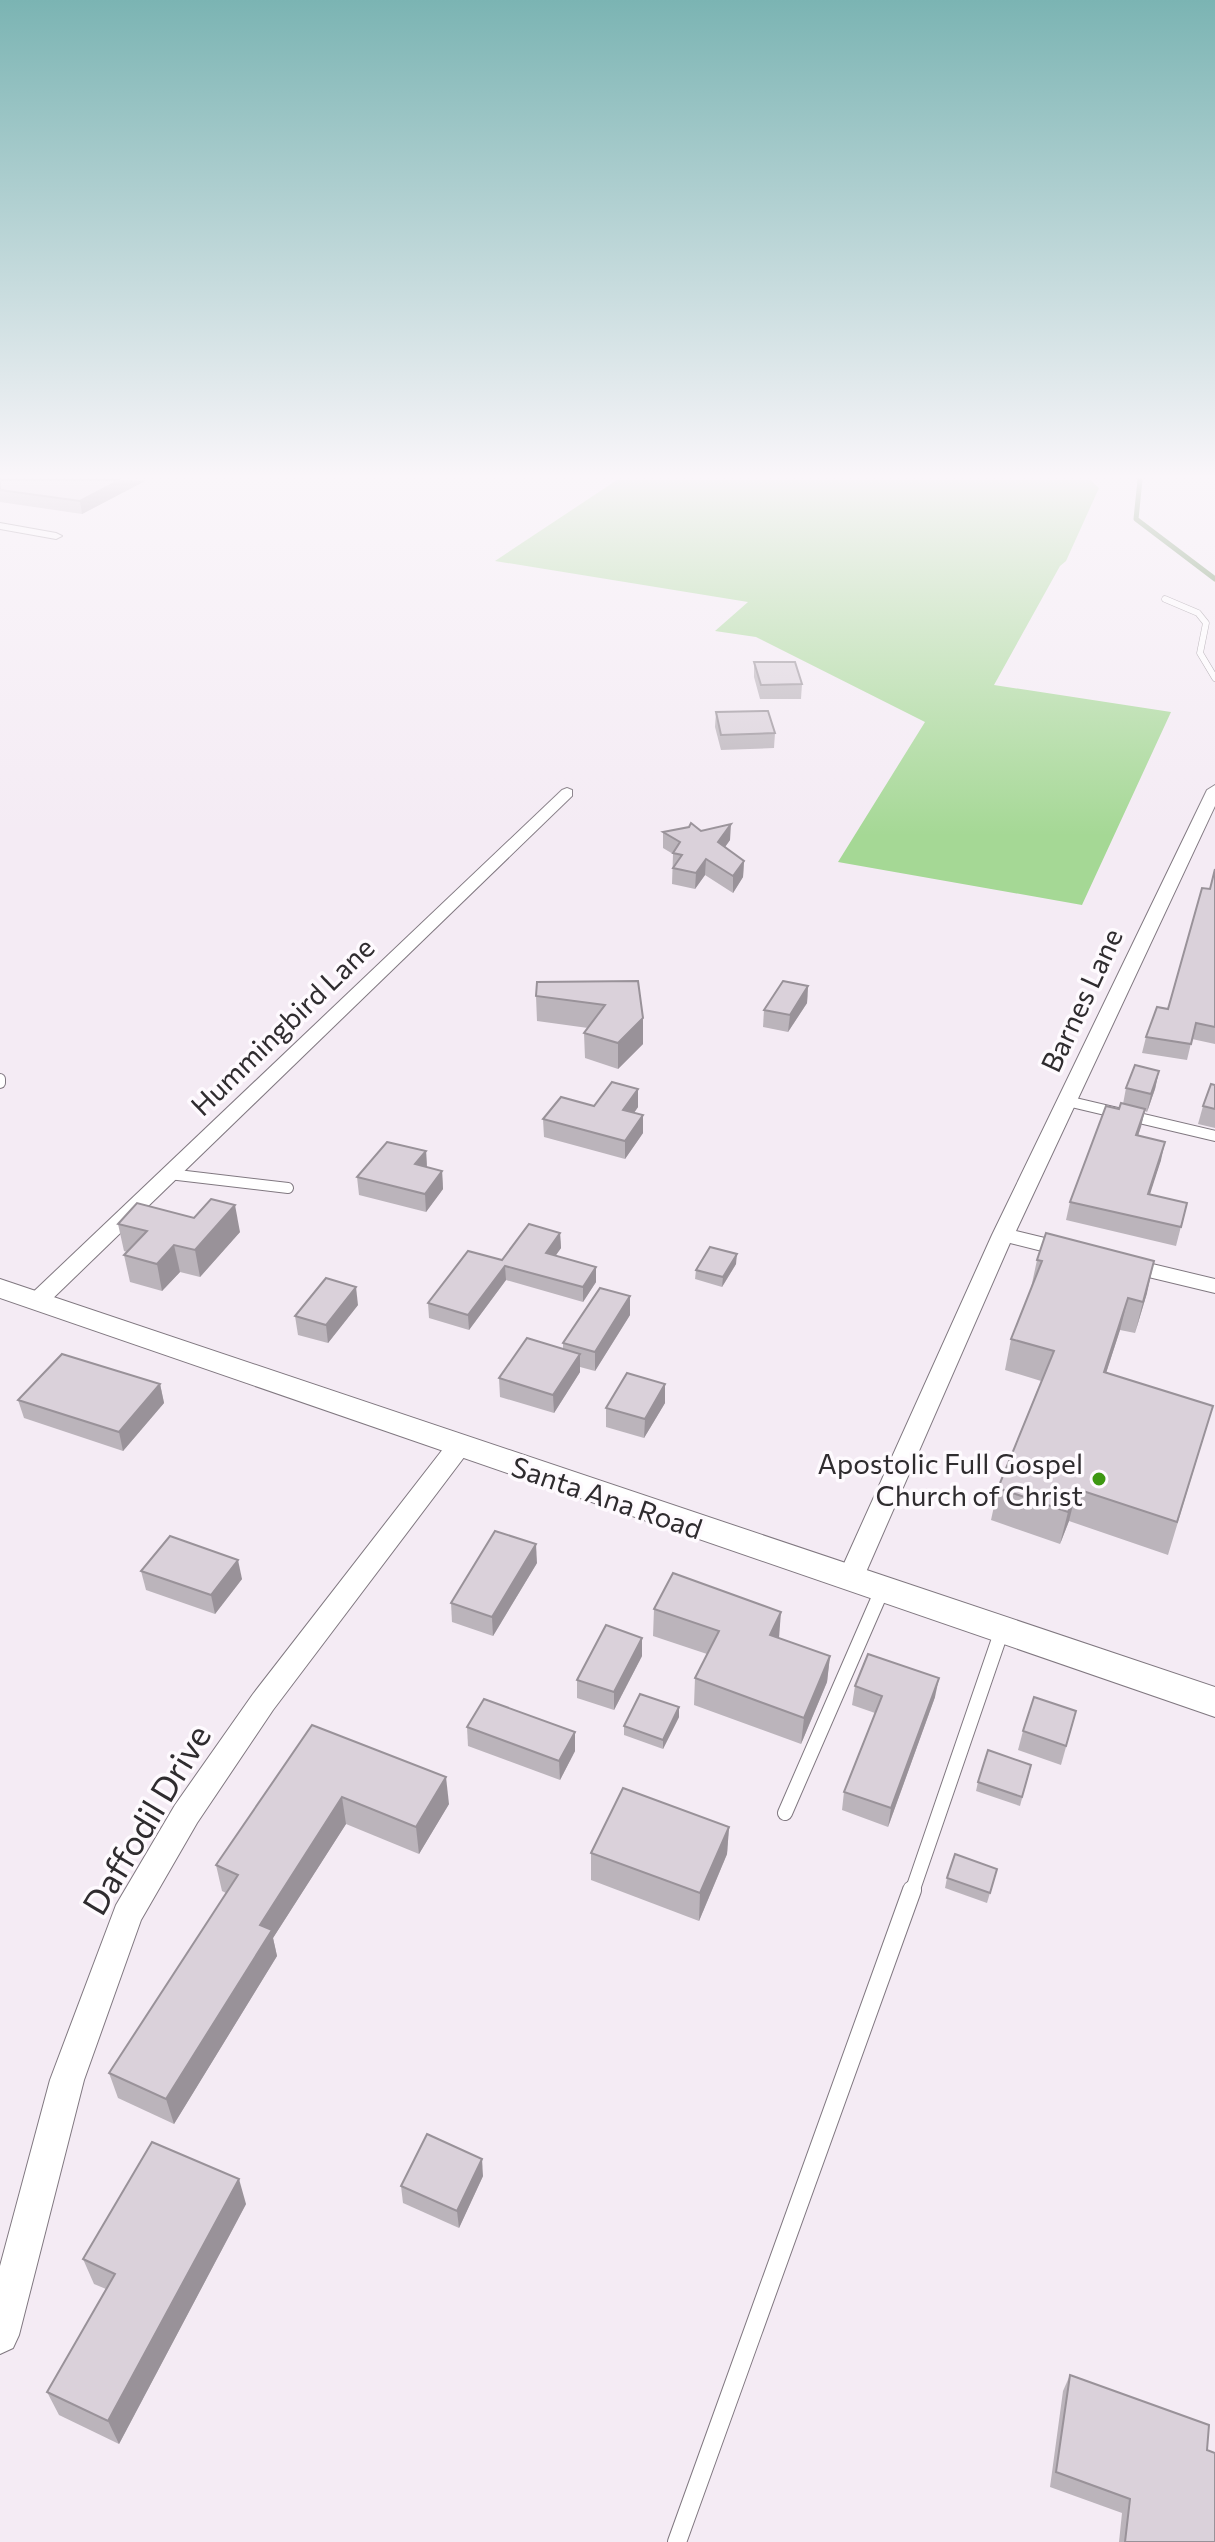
<svg xmlns="http://www.w3.org/2000/svg" width="1215" height="2542" font-family="Commissioner,sans-serif">
<rect width="100%" height="100%" fill="#f4ebf4"/>
<polygon fill="#a5d895" points="617,480 1090,480 1099,488 1066,561 1060,566 994,685 1171,712 1082,905 838,862 925,722 756,637 715,631 748,602 495,561"/>
<g fill="none" stroke-linecap="round" stroke-linejoin="round">
<polyline stroke="#618a54" stroke-width="5" points="1140,480 1136,519 1215,579"/>
<g stroke="#807880" stroke-width="7">
<polyline id="service-far3" points="1165,599 1198,613 1206,623 1200,653 1215,678"/>
</g>
<g stroke="#807880" stroke-width="12">
<g id="service-far2">
<polyline points="0,1079 0,1083"/>
<polyline points="1067,1101 1215,1136"/>
<polyline points="169,1174 288,1188"/>
</g>
</g>
<g stroke="#807880" stroke-width="16">
<g id="service-far1">
<polyline points="785,1813 882,1590"/>
<polyline points="912,1892 1002,1630"/>
</g>
</g>
<g stroke="#807880" stroke-width="20">
<polyline id="service" points="677,2542 912,1890"/>
</g>
<g stroke="#807880" stroke-width="2">
<g id="minor">
<polygon points="0,523 56,533 62,536 56,539 0,529"/>
<polygon points="1215,785 1215,806 1016,1231 1078,1246 1081,1251 1078,1256 1070,1258 1010,1243 863,1579 859,1586 850,1589 841,1586 837,1579 992,1235 1207,790"/>
<polygon points="567,788 572,790 572,796 45,1306 29,1306 26,1301 29,1296 562,790"/>
<polygon points="1123,1257 1215,1279 1215,1293 1115,1269 1112,1264 1115,1259"/>
<polygon points="459,1437 468,1440 471,1446 468,1452 273,1710 197,1823 141,1920 84,2080 19,2335 13,2348 0,2354 0,2266 50,2080 116,1905 175,1805 253,1694 450,1440"/>
</g>
</g>
<g stroke="#807880" stroke-width="2">
<polygon id="tertiary" points="0,1279 1215,1687 1215,1717 0,1298"/>
</g>
<use href="#service-far3" stroke="#fff" stroke-width="6"/>
<use href="#service-far2" stroke="#fff" stroke-width="10"/>
<use href="#service-far1" stroke="#fff" stroke-width="14"/>
<use href="#service" stroke="#fff" stroke-width="18"/>
<use href="#minor" fill="#fff" fill-rule="evenodd"/>
<use href="#tertiary" fill="#fff" fill-rule="evenodd"/>
</g>
<g fill="#bbb4bb">
<polygon points="0,480 145,480 145,481 82,514 0,502"/>
<polygon points="754,662 802,684 801,699 760,699 754,677"/>
<polygon points="716,712 775,733 774,748 721,750 715,727"/>
<polygon points="701,831 730,840 725,847 744,861 743,877 733,893 705,875 695,889 672,884 673,854 663,848 663,832"/>
<polygon points="1215,869 1215,1044 1192,1039 1187,1060 1142,1053 1146,1037 1168,1009 1210,889"/>
<polygon points="638,981 643,1044 618,1069 585,1058 584,1033 588,1028 537,1021 536,996"/>
<polygon points="808,986 807,1003 788,1032 763,1027 764,1010"/>
<polygon points="1159,1071 1155,1089 1147,1112 1145,1111 1138,1136 1161,1160 1149,1195 1187,1203 1176,1246 1066,1220 1070,1202 1119,1109 1123,1104 1126,1088"/>
<polygon points="1215,1085 1215,1128 1198,1124 1203,1106"/>
<polygon points="638,1089 638,1107 634,1113 643,1115 643,1133 625,1159 544,1137 543,1119 594,1106"/>
<polygon points="426,1151 427,1167 442,1171 443,1189 426,1212 359,1195 357,1177"/>
<polygon points="118,1224 240,1232 200,1277 180,1272 162,1291 130,1282 124,1255 127,1252 124,1251"/>
<polygon points="560,1233 561,1248 555,1256 596,1282 583,1302 506,1280 469,1330 429,1318 428,1303 502,1260"/>
<polygon points="1037,1260 1147,1293 1135,1333 1120,1330 1106,1373 1213,1406 1168,1555 1069,1521 1060,1544 991,1520 998,1488 1041,1381 1005,1370 1011,1339 1031,1288"/>
<polygon points="736,1264 722,1287 695,1279 696,1270"/>
<polygon points="630,1296 630,1315 595,1371 580,1367 580,1372 554,1413 500,1397 499,1378 563,1349 563,1343"/>
<polygon points="358,1305 328,1343 298,1335 295,1316"/>
<polygon points="160,1384 164,1403 123,1451 24,1418 18,1400"/>
<polygon points="665,1403 644,1438 606,1427 606,1408"/>
<polygon points="537,1563 493,1636 452,1622 451,1603"/>
<polygon points="141,1571 242,1579 215,1614 146,1590"/>
<polygon points="654,1609 779,1638 830,1656 827,1682 801,1744 694,1705 695,1678 707,1654 653,1636"/>
<polygon points="642,1656 614,1710 577,1698 577,1680"/>
<polygon points="855,1686 935,1697 888,1827 842,1810 844,1792 875,1713 852,1705"/>
<polygon points="1076,1711 1061,1765 1018,1750 1023,1731"/>
<polygon points="679,1717 663,1749 624,1735 624,1726"/>
<polygon points="312,1725 449,1804 419,1854 346,1824 273,1938 277,1956 174,2124 118,2098 109,2073 226,1893 222,1891 216,1865"/>
<polygon points="467,1727 575,1751 560,1780 468,1746"/>
<polygon points="1031,1765 1020,1806 976,1791 978,1782"/>
<polygon points="729,1827 727,1854 699,1921 591,1880 591,1853"/>
<polygon points="997,1869 987,1903 945,1888 947,1878"/>
<polygon points="483,2176 459,2228 403,2203 401,2186"/>
<polygon points="246,2204 119,2444 59,2415 47,2392 106,2289 94,2284 83,2259"/>
<polygon points="1070,2375 1207,2450 1215,2542 1119,2542 1122,2513 1050,2487 1063,2391"/>
</g>
<g fill="#999299">
<polygon points="120,480 145,481 82,514 80,501"/>
<polygon points="731,824 730,840 717,858 718,842"/>
<polygon points="706,859 705,875 695,889 696,873"/>
<polygon points="744,861 743,877 733,893 733,876"/>
<polygon points="808,986 807,1003 788,1032 790,1015"/>
<polygon points="643,1018 643,1044 618,1069 618,1043"/>
<polygon points="1159,1071 1155,1089 1147,1112 1151,1094"/>
<polygon points="638,1089 638,1107 623,1128 623,1110"/>
<polygon points="1145,1109 1141,1127 1132,1153 1136,1135"/>
<polygon points="643,1115 643,1133 625,1159 625,1141"/>
<polygon points="1165,1142 1161,1160 1144,1213 1148,1194"/>
<polygon points="426,1151 427,1169 415,1164"/>
<polygon points="442,1171 443,1189 426,1212 425,1194"/>
<polygon points="235,1205 240,1232 200,1277 195,1250"/>
<polygon points="560,1233 561,1248 547,1268 546,1253"/>
<polygon points="174,1245 180,1272 162,1291 157,1264"/>
<polygon points="737,1254 736,1264 722,1287 723,1277"/>
<polygon points="1154,1261 1147,1293 1135,1333 1143,1302"/>
<polygon points="505,1266 506,1280 469,1330 468,1315"/>
<polygon points="596,1267 596,1282 583,1302 583,1287"/>
<polygon points="356,1287 358,1305 328,1343 326,1325"/>
<polygon points="630,1296 630,1315 595,1371 595,1352"/>
<polygon points="1128,1298 1120,1330 1096,1404 1104,1372"/>
<polygon points="580,1354 580,1372 554,1413 553,1395"/>
<polygon points="160,1384 164,1403 123,1451 119,1432"/>
<polygon points="665,1384 665,1403 644,1438 645,1419"/>
<polygon points="1077,1489 1069,1521 1060,1544 1068,1512"/>
<polygon points="536,1544 537,1563 493,1636 492,1617"/>
<polygon points="238,1560 242,1579 215,1614 211,1595"/>
<polygon points="781,1612 779,1638 770,1635"/>
<polygon points="642,1638 642,1656 614,1710 614,1692"/>
<polygon points="830,1656 827,1682 801,1744 804,1718"/>
<polygon points="939,1678 935,1697 888,1827 891,1808"/>
<polygon points="679,1707 679,1717 663,1749 663,1740"/>
<polygon points="575,1732 575,1751 560,1780 559,1761"/>
<polygon points="446,1777 449,1804 419,1854 416,1827"/>
<polygon points="342,1797 346,1824 273,1938 277,1956 174,2124 166,2099 260,1925"/>
<polygon points="729,1827 727,1854 699,1921 700,1893"/>
<polygon points="482,2159 483,2176 459,2228 457,2211"/>
<polygon points="239,2179 246,2204 119,2444 108,2421"/>
</g>
<g fill="#dad1da" stroke="#999299" stroke-width="2">
<polygon points="0,480 120,480 80,501 0,490"/>
<polygon points="754,662 795,662 802,684 761,685"/>
<polygon points="768,711 775,733 721,735 716,712"/>
<polygon points="691,823 701,831 731,824 718,842 744,861 733,876 706,859 696,873 673,868 682,855 673,853 680,842 663,832 689,827"/>
<polygon points="1215,869 1215,1027 1196,1023 1191,1044 1146,1037 1157,1007 1168,1009 1202,888 1210,889"/>
<polygon points="638,981 643,1018 618,1043 584,1033 605,1005 536,996 537,982"/>
<polygon points="783,981 808,986 790,1015 764,1010"/>
<polygon points="1135,1065 1159,1071 1151,1094 1126,1088"/>
<polygon points="612,1082 638,1089 623,1110 643,1115 625,1141 543,1119 561,1097 594,1106"/>
<polygon points="1211,1084 1215,1085 1215,1109 1203,1106"/>
<polygon points="1121,1103 1145,1109 1136,1135 1165,1142 1148,1194 1187,1203 1181,1227 1070,1202 1106,1106 1119,1109"/>
<polygon points="387,1142 426,1151 415,1164 442,1171 425,1194 357,1177"/>
<polygon points="211,1199 235,1205 195,1250 174,1245 157,1264 124,1255 147,1231 118,1224 137,1203 194,1218"/>
<polygon points="529,1224 560,1233 546,1253 596,1267 583,1287 505,1266 468,1315 428,1303 468,1251 502,1260"/>
<polygon points="1046,1233 1154,1261 1143,1302 1128,1298 1104,1372 1213,1406 1177,1522 1077,1489 1068,1512 998,1488 1054,1351 1011,1339 1042,1261 1037,1260"/>
<polygon points="710,1247 737,1254 723,1277 696,1270"/>
<polygon points="326,1278 356,1287 326,1325 295,1316"/>
<polygon points="600,1288 630,1296 595,1352 563,1343"/>
<polygon points="527,1338 580,1354 553,1395 499,1378"/>
<polygon points="62,1354 160,1384 119,1432 18,1400"/>
<polygon points="627,1373 665,1384 645,1419 606,1408"/>
<polygon points="495,1531 536,1544 492,1617 451,1603"/>
<polygon points="170,1536 238,1560 211,1595 141,1571"/>
<polygon points="673,1573 781,1612 770,1635 830,1656 804,1718 695,1678 719,1631 654,1609"/>
<polygon points="606,1625 642,1638 614,1692 577,1680"/>
<polygon points="868,1654 939,1678 891,1808 844,1792 882,1696 855,1686"/>
<polygon points="640,1694 679,1707 663,1740 624,1726"/>
<polygon points="1034,1697 1076,1711 1066,1746 1023,1731"/>
<polygon points="484,1699 575,1732 559,1761 467,1727"/>
<polygon points="312,1725 446,1777 416,1827 342,1797 260,1925 272,1930 166,2099 109,2073 238,1875 216,1865"/>
<polygon points="988,1750 1031,1765 1022,1797 978,1782"/>
<polygon points="623,1788 729,1827 700,1893 591,1853"/>
<polygon points="955,1854 997,1869 990,1893 947,1878"/>
<polygon points="427,2134 482,2159 457,2211 401,2186"/>
<polygon points="152,2142 239,2179 108,2421 47,2392 115,2274 83,2259"/>
<polygon points="1070,2375 1209,2425 1207,2450 1215,2453 1215,2542 1125,2542 1130,2499 1056,2472"/>
</g>
<linearGradient id="sky" x2="0" y2="1"><stop stop-color="#7bb4b3"/><stop offset="0.57" stop-color="#faf6fa"/><stop offset="1" stop-color="#faf6fa" stop-opacity="0"/></linearGradient>
<rect width="1215" height="836" fill="url(#sky)"/>
<circle fill="#3d9712" stroke="#fefafe" stroke-width="3" cx="1099" cy="1479" r="8"/>
<g text-anchor="middle" dominant-baseline="central" stroke-width="7" stroke-linejoin="round" paint-order="stroke">
<g font-size="28" fill="#2f2c2f" stroke="#fefafe">
<text transform="translate(1081 1000) rotate(-65)">Barnes Lane</text>
<text transform="translate(282 1026) rotate(-44)">Hummingbird Lane</text>
<text transform="translate(607 1497) rotate(19)">Santa Ana Road</text>
</g>
<g font-size="28" fill="#2f2c2f" stroke="#fefafe" text-anchor="end">
<text x="1083" y="1463">Apostolic Full Gospel<tspan x="1083" dy="32">Church of Christ</tspan></text>
</g>
<g font-size="34" fill="#2f2c2f" stroke="#fefafe">
<text transform="translate(145 1819) rotate(-59)">Daffodil Drive</text>
</g>
</g>
</svg>
